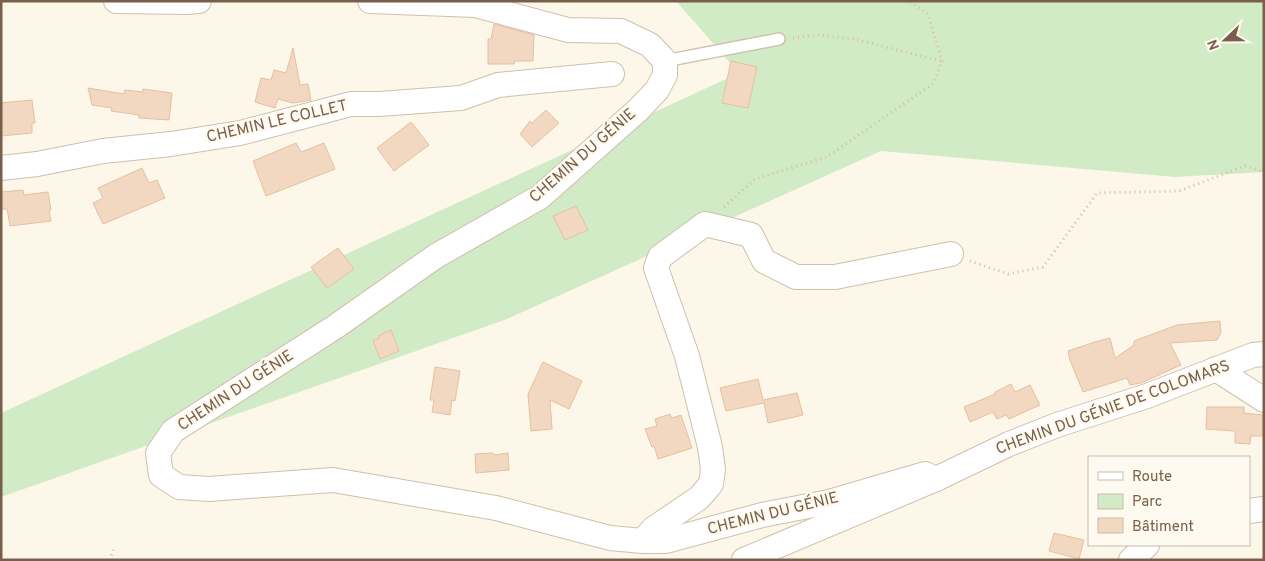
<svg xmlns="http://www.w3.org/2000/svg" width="1265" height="561" font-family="Overpass,sans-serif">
<rect width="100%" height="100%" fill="#fdf7e9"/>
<polygon fill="#d2ebc7" points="676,1 1264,1 1264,172 1175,177 881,151 507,319 1,497 1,413 739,73"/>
<g fill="#f2d8c0" stroke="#e5c0a1">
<polygon points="494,24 534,35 533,61 515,61 514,64 488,64 488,39 491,39"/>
<polygon points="293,48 300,85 308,84 311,100 293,103 278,99 275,108 255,102 261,78 271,80 274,70 286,73"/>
<polygon points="731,61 757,67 748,108 722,103"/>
<polygon points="88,88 124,94 125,90 143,92 143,89 172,93 169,120 139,118 139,115 111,111 112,108 92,105"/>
<polygon points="32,100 35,123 32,123 32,133 1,136 1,103"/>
<polygon points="546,110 559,123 532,147 520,134 530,121 532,123"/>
<polygon points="411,122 429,145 394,171 377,148"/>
<polygon points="296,143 301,152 324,143 335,169 266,196 253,161"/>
<polygon points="142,168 149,183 157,180 165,198 103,224 93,203 103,198 98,188"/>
<polygon points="23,190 24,195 48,192 51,210 49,211 51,221 10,226 7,209 1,209 1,192"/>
<polygon points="576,206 588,230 565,240 553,216"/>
<polygon points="338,248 354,269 327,288 311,267"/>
<polygon points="1220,321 1221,333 1217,340 1170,343 1181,365 1141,383 1130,385 1127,378 1083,392 1070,360 1068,351 1095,342 1110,338 1115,358 1134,345 1134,341 1177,325"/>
<polygon points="391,330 399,351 380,359 373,341 379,338 380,335"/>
<polygon points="543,362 582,381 569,409 550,400 552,429 531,431 528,394"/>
<polygon points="435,367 460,371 455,401 452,400 450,415 432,412 434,400 430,400"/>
<polygon points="758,379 763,400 797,393 803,415 768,423 764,403 726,411 720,388"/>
<polygon points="1011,384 1015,392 1030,385 1040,405 1009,419 1006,415 997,419 993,412 970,422 964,407 995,394 995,392"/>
<polygon points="1207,407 1244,407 1244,413 1264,415 1264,436 1251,436 1250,444 1235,443 1235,431 1206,429"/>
<polygon points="670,414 672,418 681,415 692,448 658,459 654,446 652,447 645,429 657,426 655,419"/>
<polygon points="493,453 494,455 508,453 509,470 476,473 475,454"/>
<polygon points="1054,533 1084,540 1079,559 1049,551"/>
</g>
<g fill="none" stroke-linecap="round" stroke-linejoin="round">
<g stroke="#cfbfae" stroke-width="14">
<polyline id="lane" points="665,61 779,39"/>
</g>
<g stroke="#cfbfae" stroke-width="26">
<g id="street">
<polyline points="116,1 186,2 199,1"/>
<polyline points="370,1 475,5 568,30 621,31 650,45 665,61 665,75 657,90 638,110 540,197 436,256 335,327 173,431 158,453 161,475 179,487 209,489 333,480 496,508 610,538 643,541 666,541 762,515 829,502 925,474 936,479"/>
<polyline points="1,168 37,164 103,151 171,144 240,133 351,104 379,104 461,98 498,85 612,74"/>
<polyline points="1216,369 1264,400"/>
<polyline points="1249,511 1264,509"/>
<polyline points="643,541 653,529 699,498 711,484 713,469 710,447 687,356 656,268 660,257 705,224 751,235 764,261 796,277 835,277 951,254"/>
<polyline points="744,560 936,479 1009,444 1057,425 1147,396 1253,355 1264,354"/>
<polyline points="1131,560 1147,545"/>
</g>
</g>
<g stroke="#d8bca3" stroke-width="3" stroke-dasharray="1 4" stroke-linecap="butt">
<polyline points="793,38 817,35 854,39 941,61"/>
<polyline points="724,207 755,179 827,157 934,83 942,61 928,14 909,1"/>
<polyline points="970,261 1008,274 1043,267 1097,193 1179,191 1245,166 1264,172"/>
<polyline points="110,560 110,558 115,547"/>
</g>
<use href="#lane" stroke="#fff" stroke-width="11"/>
<use href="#street" stroke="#fff" stroke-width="24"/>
</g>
<g text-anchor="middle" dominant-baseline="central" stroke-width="5" stroke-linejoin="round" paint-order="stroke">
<g font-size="16" fill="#785f4c" stroke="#fffaf0">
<text transform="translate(277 122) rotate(-13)">CHEMIN LE COLLET</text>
<text transform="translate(583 156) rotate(-41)">CHEMIN DU GÉNIE</text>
<text transform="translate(236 391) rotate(-33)">CHEMIN DU GÉNIE</text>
<text transform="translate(1113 408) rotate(-20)">CHEMIN DU GÉNIE DE COLOMARS</text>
<text transform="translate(773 514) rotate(-14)">CHEMIN DU GÉNIE</text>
</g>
</g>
<rect width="1265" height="561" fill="none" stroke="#785f4c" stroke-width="5"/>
<rect x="1088" y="456" width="162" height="90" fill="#fffaf0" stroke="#c9bcae"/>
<rect x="1098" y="472" width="25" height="8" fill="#ffffff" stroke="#c9bcae"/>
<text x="1132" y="481" font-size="15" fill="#785f4c">Route</text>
<rect x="1098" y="494" width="25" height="15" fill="#d2ebc7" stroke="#c9bcae"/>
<text x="1132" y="506" font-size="15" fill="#785f4c">Parc</text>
<rect x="1098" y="518" width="25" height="15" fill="#f2d8c0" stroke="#c9bcae"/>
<text x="1132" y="531" font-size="15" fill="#785f4c">Bâtiment</text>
<g transform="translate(1225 40) rotate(248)" stroke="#fffaf0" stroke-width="4" paint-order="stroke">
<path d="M0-4L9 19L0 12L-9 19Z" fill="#785f4c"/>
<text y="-8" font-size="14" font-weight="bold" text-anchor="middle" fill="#785f4c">N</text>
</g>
</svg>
